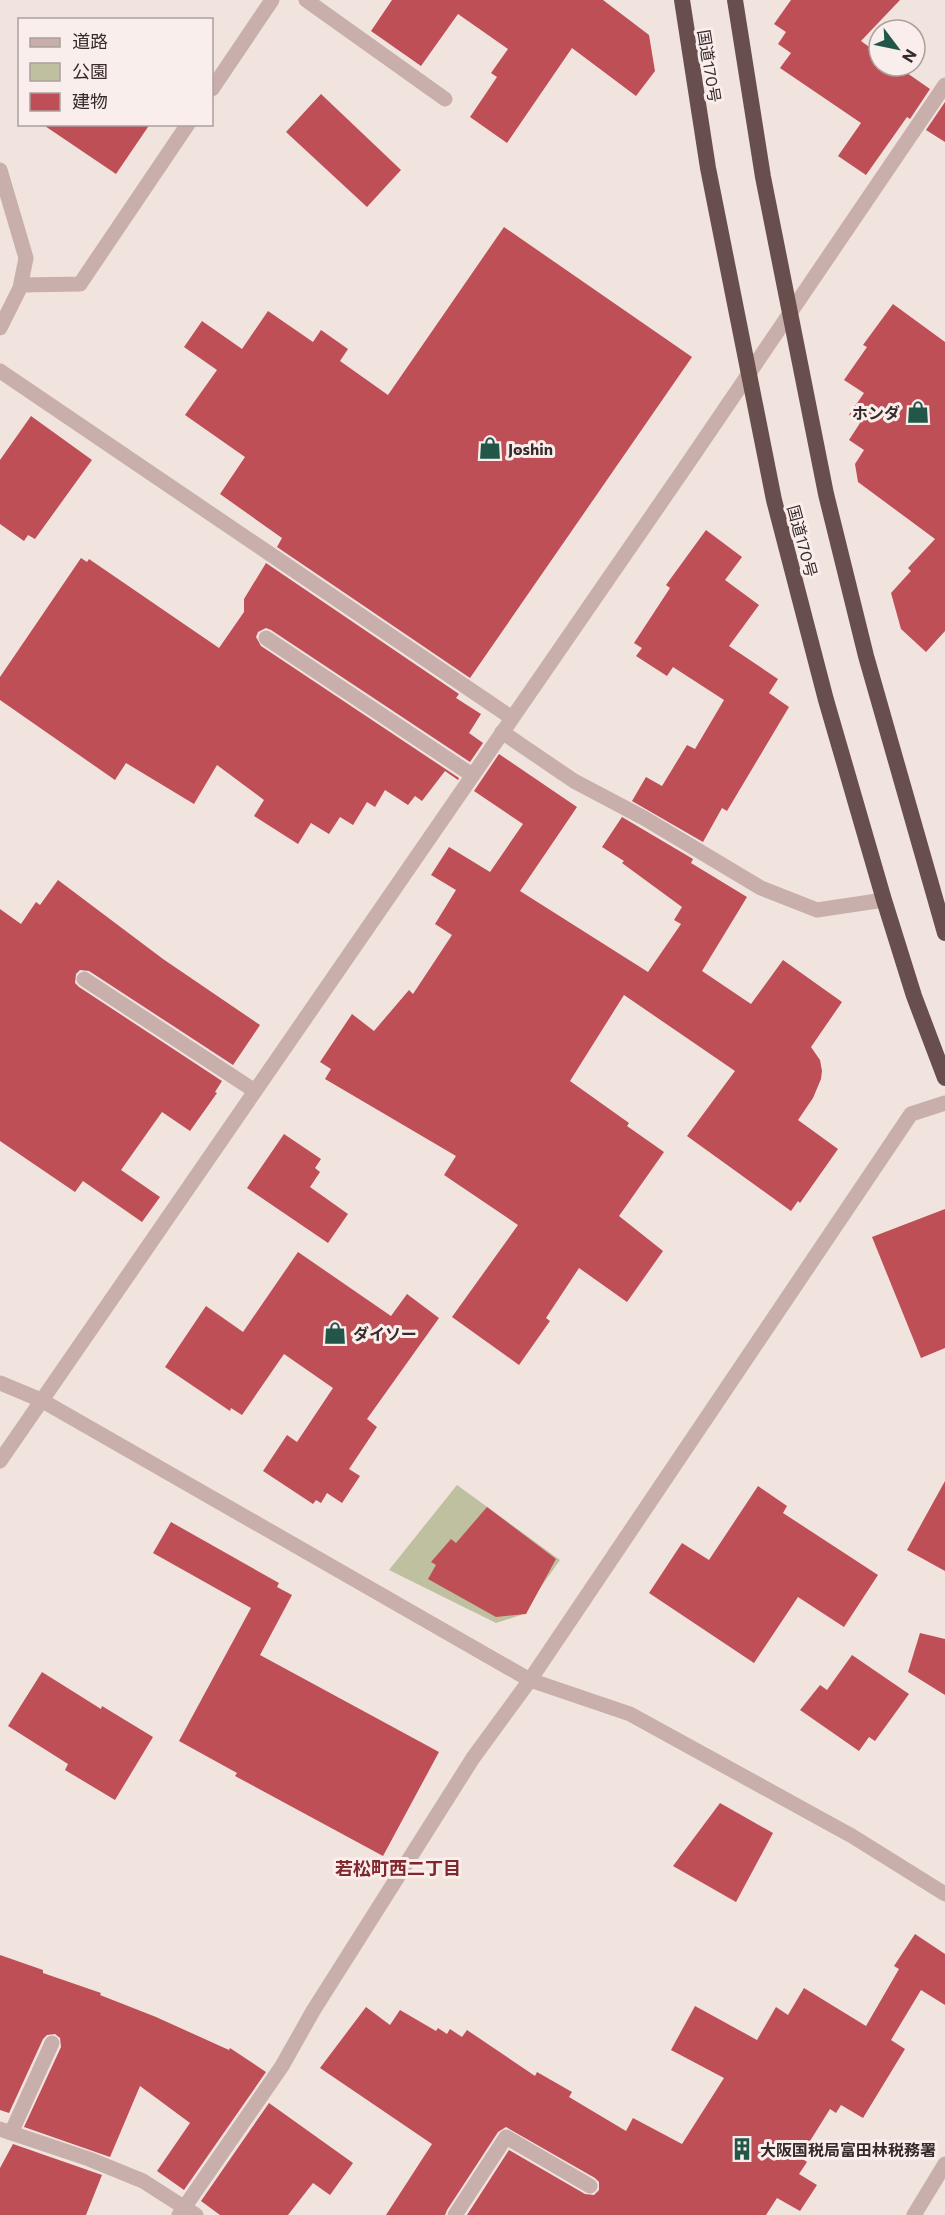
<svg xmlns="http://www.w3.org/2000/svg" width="945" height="2215" font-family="Commissioner,'Noto Sans JP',sans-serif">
<rect width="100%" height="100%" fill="#f1e3de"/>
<polygon fill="#bfc09f" points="457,1485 560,1560 521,1615 496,1623 389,1570"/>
<g fill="#bf4f56">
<polygon points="392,0 603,0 649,35 655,71 636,96 572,48 507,143 470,117 497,77 491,73 508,49 458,14 421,66 371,31"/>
<polygon points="791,0 900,0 861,41 879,54 879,66 897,66 930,89 910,119 907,117 866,175 838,156 861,123 780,68 791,53 778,44 786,32 774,24"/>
<polygon points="321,94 401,170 367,207 286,132"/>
<polygon points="945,102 945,142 926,130"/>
<polygon points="42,124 150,124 116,174"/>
<polygon points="504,227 692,357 470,678 277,547 282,538 220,494 245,457 185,415 217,370 184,347 202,321 242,349 268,311 313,342 321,330 348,349 340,361 388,395"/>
<polygon points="893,304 945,342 945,631 926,652 901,629 891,593 911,571 908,568 935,539 858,482 855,464 864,450 849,440 860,423 849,415 864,393 844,380 867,347 863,345"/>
<polygon points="31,416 92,460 35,539 28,535 24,541 0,524 0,460"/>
<polygon points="706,530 742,557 725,580 759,605 729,646 778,679 769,693 789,707 727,811 722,808 703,842 632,801 646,777 662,786 687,745 695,749 724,700 673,667 667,676 636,656 642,648 634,643 670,588 666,585"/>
<polygon points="81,558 87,562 89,559 219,648 244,612 244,599 266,563 459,694 456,698 481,714 469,733 483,743 470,762 271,630 266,628 258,632 256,637 261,646 459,778 458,780 445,771 422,801 415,796 408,805 385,790 375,807 367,802 353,825 340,817 329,834 311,823 298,844 254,816 264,800 217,765 194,804 126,763 115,780 0,700 0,677"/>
<polygon points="499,754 577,807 520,891 648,972 681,924 674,920 682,907 622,863 624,861 602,847 622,817 693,859 691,863 747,897 702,971 751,1004 783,960 842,1002 811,1047 820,1060 822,1071 821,1079 813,1098 798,1120 838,1149 800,1203 798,1201 791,1211 687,1136 735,1071 624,995 570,1081 629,1123 627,1126 664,1152 619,1216 663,1251 627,1302 579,1268 546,1318 550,1321 519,1365 452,1317 518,1225 444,1175 456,1156 325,1079 331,1069 320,1062 352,1014 374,1031 409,990 413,994 452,935 435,924 456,890 431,875 449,847 490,872 523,824 474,791"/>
<polygon points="58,880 163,959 260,1025 233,1065 89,971 80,970 76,974 75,983 79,987 222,1081 215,1092 217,1093 190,1131 162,1112 121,1170 160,1197 142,1222 83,1181 75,1192 0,1141 0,909 21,924 36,902 40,905"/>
<polygon points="284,1134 321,1159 315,1168 320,1172 310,1187 348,1214 328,1243 247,1188"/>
<polygon points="945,1209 945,1348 921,1358 872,1237"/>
<polygon points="298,1252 391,1316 407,1294 439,1318 367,1419 377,1427 349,1469 360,1476 342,1503 327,1493 321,1503 316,1500 313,1504 263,1471 287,1435 297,1442 333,1388 284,1354 242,1415 231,1408 230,1411 165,1367 206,1306 243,1332"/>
<polygon points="945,1481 945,1571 907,1550"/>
<polygon points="758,1486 787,1506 783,1513 878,1575 844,1627 798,1597 754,1663 649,1593 682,1543 709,1560"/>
<polygon points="487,1507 556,1559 526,1614 496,1617 428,1579 436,1565 431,1562 451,1539 456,1543"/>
<polygon points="171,1522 279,1583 277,1587 292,1595 260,1655 439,1752 383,1856 235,1776 237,1773 179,1741 251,1608 153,1553"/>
<polygon points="920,1633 945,1639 945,1695 908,1672"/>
<polygon points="852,1655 909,1694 875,1741 869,1737 859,1751 800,1710 820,1685 827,1690"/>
<polygon points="42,1672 101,1709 102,1706 153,1737 115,1800 65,1770 68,1764 8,1726"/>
<polygon points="720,1803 773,1833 736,1902 673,1866"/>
<polygon points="915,1934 945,1954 945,2005 921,1990 891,2040 905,2049 863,2118 841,2105 836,2113 830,2109 800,2157 807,2162 799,2174 817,2185 800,2211 777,2198 766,2215 467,2215 509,2150 585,2194 594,2195 599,2190 599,2182 595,2178 506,2127 498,2132 447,2210 445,2215 386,2215 432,2144 320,2068 366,2007 390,2025 400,2010 436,2031 438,2028 447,2034 450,2029 462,2037 467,2030 535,2076 537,2072 572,2092 569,2097 626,2131 633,2118 682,2144 724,2078 671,2050 695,2006 757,2040 776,2007 788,2015 804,1988 866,2026 899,1969 894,1966"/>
<polygon points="0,1955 43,1970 43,1973 101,1993 100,1995 156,2017 229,2050 230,2048 266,2072 184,2190 157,2171 190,2123 140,2086 110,2157 24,2127 61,2047 60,2038 55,2034 47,2035 43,2039 9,2113 0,2110"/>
<polygon points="269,2103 353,2163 330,2195 313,2183 288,2215 220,2215 201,2201"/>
<polygon points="13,2144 102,2175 86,2215 0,2215 0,2168"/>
</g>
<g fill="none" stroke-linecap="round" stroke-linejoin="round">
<g stroke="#c9afab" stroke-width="15">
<polyline points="306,0 445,99"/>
<polyline points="0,371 512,718"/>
</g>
<g stroke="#c9afab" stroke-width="15">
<polyline points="212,89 272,0"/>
<polyline points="21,285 80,284 188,124"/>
<polyline points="266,638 472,775"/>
<polyline points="502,732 574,781 644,818 761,888 817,910 884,900"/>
<polyline points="84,979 255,1091"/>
<polyline points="0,1461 684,469 945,85"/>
<polyline points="0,2129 89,2159 143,2181 196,2215"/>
<polyline points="11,2133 52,2043"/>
<polyline points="179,2215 282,2066 313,2011 473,1758 530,1680 630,1714 852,1836 945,1894"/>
<polyline points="455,2215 506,2137 590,2186"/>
</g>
<g stroke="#c9afab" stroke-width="15">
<polyline points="0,170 26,258 20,288 0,328"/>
<polyline points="0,1383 41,1400 530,1680 911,1114 945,1103"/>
<polyline points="914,2215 945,2164"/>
</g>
<g stroke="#684f4e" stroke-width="16">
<polyline points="682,0 708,168 774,500 826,700 884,900 914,996 945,1078"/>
<polyline points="735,0 763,177 826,494 866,656 945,933"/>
</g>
</g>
<defs>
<g id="shop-bare" transform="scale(1.8)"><path d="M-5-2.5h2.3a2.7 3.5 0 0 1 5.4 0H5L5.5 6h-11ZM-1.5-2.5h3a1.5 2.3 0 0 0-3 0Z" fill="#215649" stroke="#f9eeeb" stroke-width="2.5" paint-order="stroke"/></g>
<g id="building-bare" transform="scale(1.8)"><path d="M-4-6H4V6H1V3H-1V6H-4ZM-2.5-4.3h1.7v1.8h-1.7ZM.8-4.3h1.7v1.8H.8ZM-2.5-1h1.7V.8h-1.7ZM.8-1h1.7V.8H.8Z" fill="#215649" stroke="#f9eeeb" stroke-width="2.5" paint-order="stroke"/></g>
</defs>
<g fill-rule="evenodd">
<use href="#shop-bare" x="918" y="412"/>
<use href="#shop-bare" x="490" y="448"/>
<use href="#shop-bare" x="335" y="1333"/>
<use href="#building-bare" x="742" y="2149"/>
</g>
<g text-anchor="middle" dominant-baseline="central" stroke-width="6" stroke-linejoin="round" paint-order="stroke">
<g font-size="16" fill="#372a2a" stroke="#f9eeeb">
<text transform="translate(710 66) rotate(81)">国道170号</text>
<text transform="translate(803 541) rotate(75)">国道170号</text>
</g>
<g font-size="16" font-weight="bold" fill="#372a2a" stroke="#f9eeeb" text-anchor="start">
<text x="900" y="412" text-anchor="end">ホンダ</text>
<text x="508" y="448">Joshin</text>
<text x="353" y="1333">ダイソー</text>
<text x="760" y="2149">大阪国税局富田林税務署</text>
</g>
<g font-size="18" font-weight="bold" fill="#81272e" stroke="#f9eeeb">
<text x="398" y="1868">若松町西二丁目</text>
</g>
</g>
<rect x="18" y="18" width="195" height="108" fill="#f9eeeb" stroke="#aba09e" stroke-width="1.5"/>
<rect x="30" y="38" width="30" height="9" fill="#c9afab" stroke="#aba09e" stroke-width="1.5"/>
<text x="72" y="48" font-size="18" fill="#372a2a">道路</text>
<rect x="30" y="63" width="30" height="18" fill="#bfc09f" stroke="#aba09e" stroke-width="1.5"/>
<text x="72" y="78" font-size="18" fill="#372a2a">公園</text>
<rect x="30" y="93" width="30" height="18" fill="#bf4f56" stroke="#aba09e" stroke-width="1.5"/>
<text x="72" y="108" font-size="18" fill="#372a2a">建物</text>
<g transform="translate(897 48) rotate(122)"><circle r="28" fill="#f9eeeb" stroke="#aba09e" stroke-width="1.5"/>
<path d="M0-4.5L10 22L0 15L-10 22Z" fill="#215649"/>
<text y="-9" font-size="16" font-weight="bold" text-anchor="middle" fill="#372a2a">N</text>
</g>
</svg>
